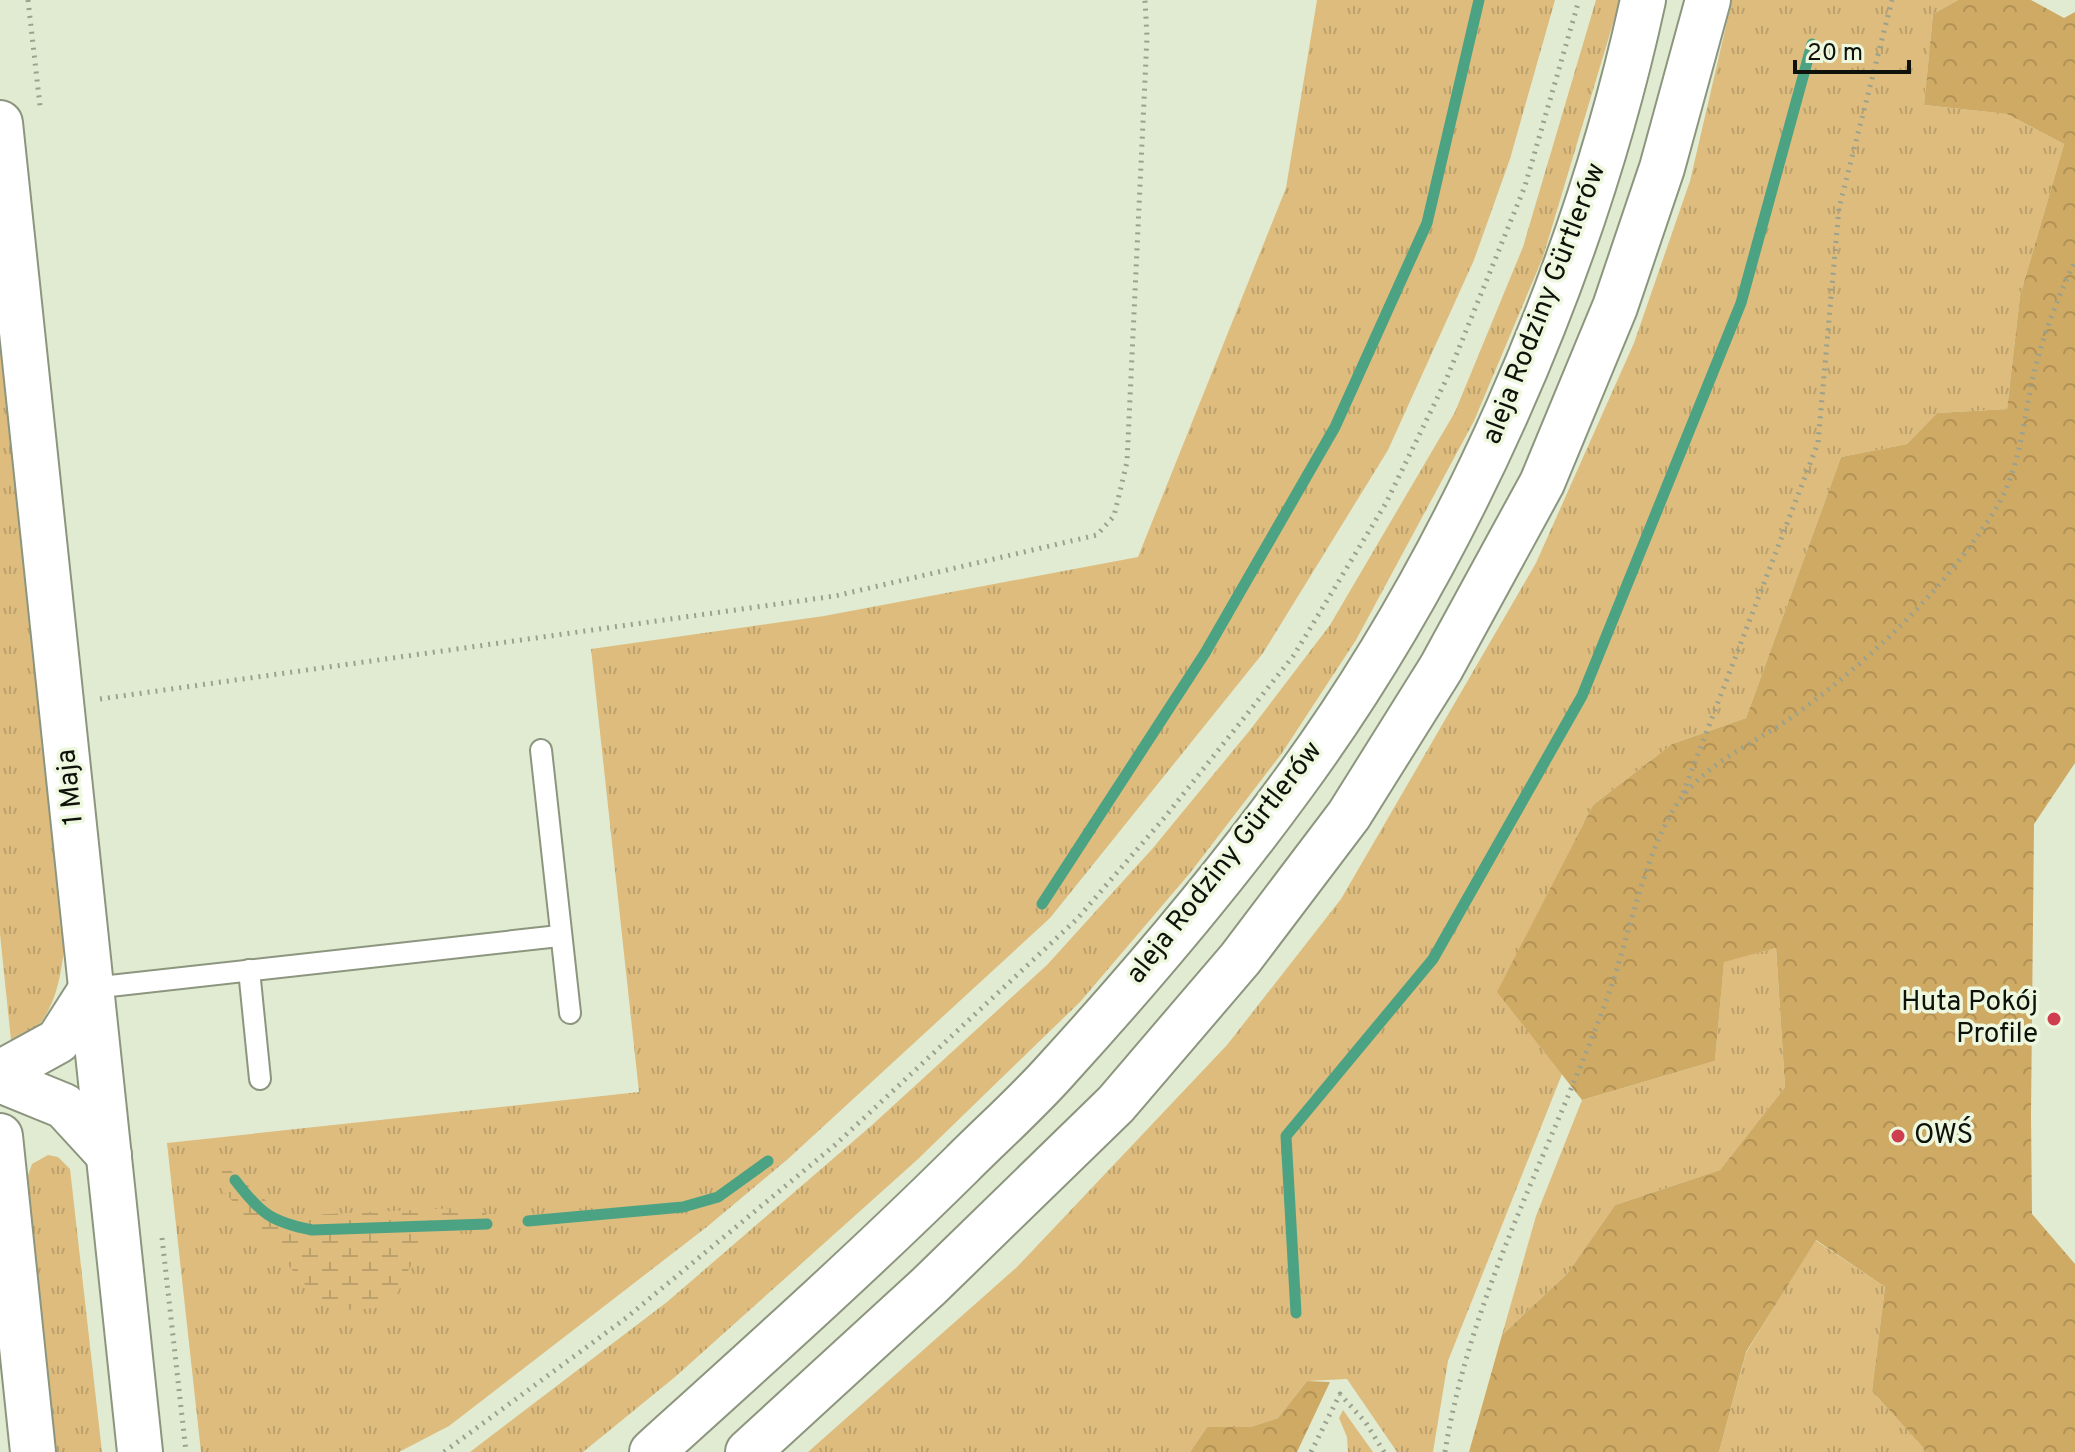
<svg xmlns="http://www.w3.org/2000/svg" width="2075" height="1452" font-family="Overpass,sans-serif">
<defs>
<pattern id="grass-tufts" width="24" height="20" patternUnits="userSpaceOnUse" patternTransform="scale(2)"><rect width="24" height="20" fill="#ddbc7e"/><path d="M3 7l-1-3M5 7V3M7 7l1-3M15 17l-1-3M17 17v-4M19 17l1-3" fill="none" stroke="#bca16c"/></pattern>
<pattern id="forest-crowns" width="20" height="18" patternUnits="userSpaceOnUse" patternTransform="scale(2)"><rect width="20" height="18" fill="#cfaa64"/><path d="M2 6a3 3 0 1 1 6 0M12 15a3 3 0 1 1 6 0" fill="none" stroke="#b19155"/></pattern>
<pattern id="wetland-marsh" width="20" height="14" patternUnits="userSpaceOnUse" patternTransform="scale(2)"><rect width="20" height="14" fill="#ddbc7e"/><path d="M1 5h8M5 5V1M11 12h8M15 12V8" fill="none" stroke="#bca16c"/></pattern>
</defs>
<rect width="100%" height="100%" fill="#e1ebd2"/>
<g fill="url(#grass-tufts)">
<polygon points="1317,0 1555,0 1510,159 1474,260 1388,450 1263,653 1050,918 789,1158 708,1226 449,1426 399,1452 201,1452 167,1143 639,1092 591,649 824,616 1138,557 1286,188"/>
<polygon points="1596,0 1620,0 1543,257 1474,421 1356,640 1282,753 1190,873 1080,1002 917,1160 675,1377 583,1452 470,1452 667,1302 871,1126 1047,965 1153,848 1250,730 1330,625 1455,412 1523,247"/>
<polygon points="1732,0 1958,0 1933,14 1924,105 2007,114 2064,144 2020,296 2007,409 1937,413 1907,444 1841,457 1746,718 1672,744 1593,805 1498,992 1562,1074 1448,1361 1433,1452 1397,1452 1347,1379 1307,1381 1278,1418 1250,1427 1207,1427 1190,1452 808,1452 1017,1267 1227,1045 1341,899 1536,563 1634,343 1690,181"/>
<path d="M 0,316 L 65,940 C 60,988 53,1022 12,1050 L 0,934 Z"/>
<polygon points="1776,948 1785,1087 1720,1170 1615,1205 1567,1274 1502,1335 1536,1216 1582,1100 1715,1061 1724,961"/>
<polygon points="48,1155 58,1157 70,1169 102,1452 53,1452 25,1184 32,1164"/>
<polygon points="1815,1240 1885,1287 1872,1391 1927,1452 1719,1452 1746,1353"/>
<polygon points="1343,1410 1373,1452 1348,1452 1347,1437 1339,1418"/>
</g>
<g fill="url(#forest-crowns)">
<polygon points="1958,0 2031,0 2064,18 2075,12 2075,763 2034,824 2031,1115 2032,1214 2075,1264 2075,1452 1927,1452 1872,1391 1885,1287 1816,1240 1746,1352 1719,1452 1469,1452 1502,1335 1567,1274 1615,1205 1720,1170 1785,1087 1776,948 1724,962 1715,1061 1582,1100 1497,992 1593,805 1672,744 1746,718 1841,457 1907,444 1937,413 2007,409 2020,296 2064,144 2007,114 1924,105 1933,14"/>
<polygon points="1307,1381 1330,1382 1297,1452 1190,1452 1207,1427 1250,1427 1278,1418"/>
</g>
<polygon fill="url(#wetland-marsh)" points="223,1169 231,1171 284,1216 482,1207 488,1219 485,1228 425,1236 395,1298 385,1307 352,1310 322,1304 221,1188 216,1181 218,1172"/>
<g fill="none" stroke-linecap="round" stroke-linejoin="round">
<g stroke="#4ba383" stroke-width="11">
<polyline points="1042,904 1205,653 1335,427 1427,223 1479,0"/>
<path d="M 235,1180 C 260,1213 271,1222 312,1230 L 487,1224"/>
<polyline points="528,1221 683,1207 718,1197 768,1161"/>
<polyline points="1296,1313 1286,1136 1433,959 1582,696 1741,303 1812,44"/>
</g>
<g stroke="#8c957e" stroke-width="24">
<g id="lane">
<polyline points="541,750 570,1013"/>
<polyline points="249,970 260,1079"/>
<polyline points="92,988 559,936"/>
</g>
</g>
<g stroke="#8c957e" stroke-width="48">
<g id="secondary">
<polyline points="0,123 140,1452"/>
<polyline points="0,1073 58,1041 92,988"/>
<polyline points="0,1080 64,1106 109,1155"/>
<polyline points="0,1136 33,1452"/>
<path d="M 652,1452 C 757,1357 862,1263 962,1164 C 994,1132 1028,1102 1058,1068 C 1140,978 1221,883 1293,784 C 1458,559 1584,272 1643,0"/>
<polyline points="748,1452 929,1286 1116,1104 1240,959 1349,815 1441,668 1542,483 1615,307 1662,168 1708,0"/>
</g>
</g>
<g stroke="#9aa18e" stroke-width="5" stroke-dasharray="2 6" stroke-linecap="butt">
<polyline points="28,0 40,106"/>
<polyline points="100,699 835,596 1097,535 1114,516 1127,462 1147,37 1145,0"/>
<polyline points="1683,793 1818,443 1839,208 1892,0"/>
<polyline points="162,1238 186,1452"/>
<polyline points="444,1452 626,1318 835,1145 1077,919 1165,817 1294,655 1386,503 1446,380 1525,186 1579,0"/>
<polyline points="1311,1452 1340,1394 1366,1423 1384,1452"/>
<path d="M 1445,1452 C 1471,1291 1554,1145 1609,993 C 1629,937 1647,842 1682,797 C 1711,760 1757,742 1795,715 C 1872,658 1936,598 1990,518 C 2018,477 2022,433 2031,386 C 2040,343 2056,301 2075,261"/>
</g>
<use href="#lane" stroke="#fff" stroke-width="20"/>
<use href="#secondary" stroke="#fff" stroke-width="44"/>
</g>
<g fill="#cf3e4e" stroke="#eef8df" stroke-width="3">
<circle cx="2054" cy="1019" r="8"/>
<circle cx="1898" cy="1136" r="8"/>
</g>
<g text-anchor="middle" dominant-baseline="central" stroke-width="7" stroke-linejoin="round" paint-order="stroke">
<g font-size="28" fill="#0f120a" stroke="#eef8df">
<text transform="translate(1545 304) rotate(-69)">aleja Rodziny Gürtlerów</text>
<text transform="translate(71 787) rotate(-96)">1 Maja</text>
<text transform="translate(1225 863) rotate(-52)">aleja Rodziny Gürtlerów</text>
</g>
<g font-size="28" fill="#0f120a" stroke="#eef8df" text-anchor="end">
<text x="2038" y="1003">Huta Pokój<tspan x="2038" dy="32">Profile</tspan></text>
<text x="1914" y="1136" text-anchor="start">OWŚ</text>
</g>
</g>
<path d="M1795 60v12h114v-12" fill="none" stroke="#0f120a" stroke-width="4"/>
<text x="1807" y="60" font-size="24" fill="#0f120a" stroke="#eef8df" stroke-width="6" paint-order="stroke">20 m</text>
</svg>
